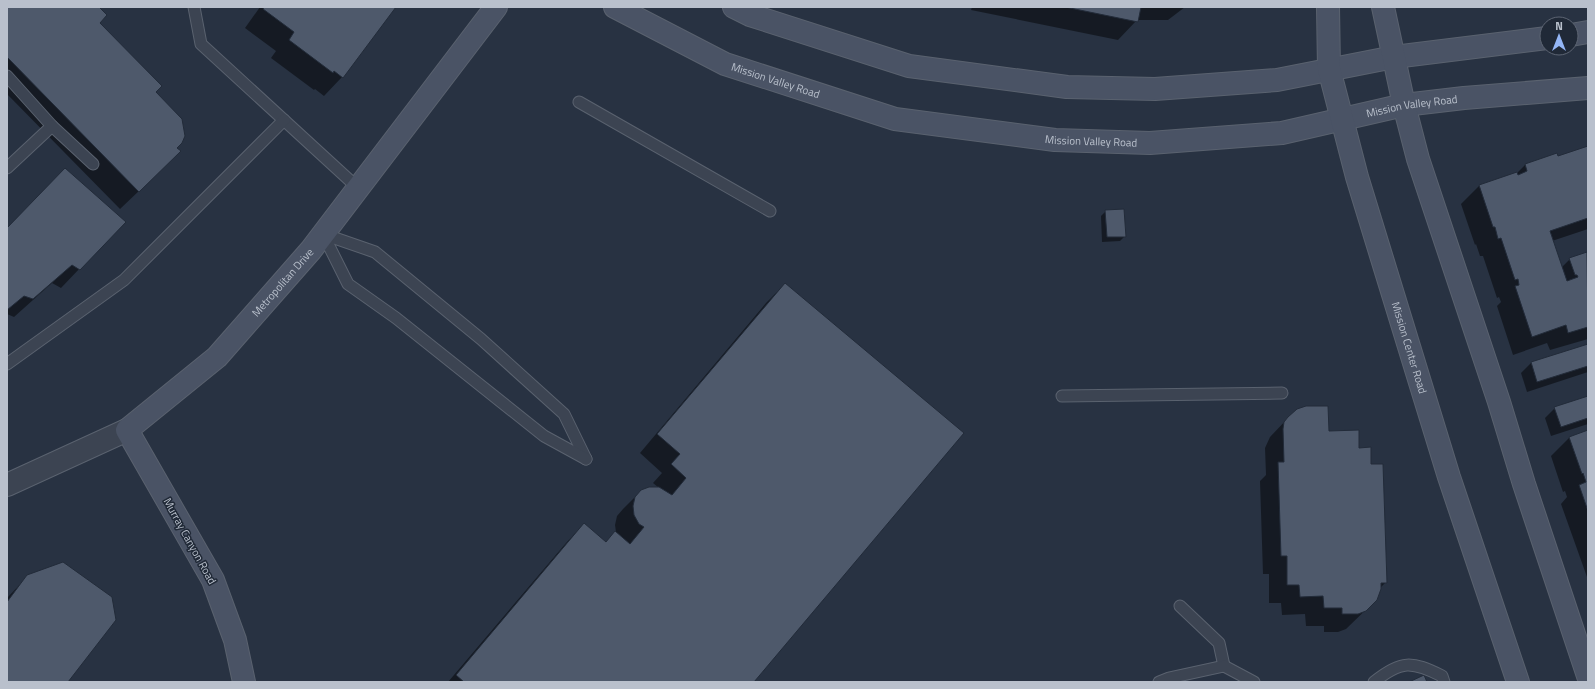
<svg xmlns="http://www.w3.org/2000/svg" width="1595" height="689" font-family="'Titillium Web',sans-serif">
<rect width="100%" height="100%" fill="#283242"/>
<g fill="#0007">
<polygon points="7,7 98,7 98,22 176,148 161,170 120,209 7,94"/>
<polygon points="260,7 395,7 342,77 324,96 315,89 314,90 271,58 276,51 245,28"/>
<polygon points="972,7 1185,7 1168,20 1137,20 1118,40 971,10"/>
<polygon points="1588,147 1588,229 1552,241 1561,268 1570,259 1586,253 1588,257 1588,339 1550,350 1547,343 1513,355 1497,306 1501,302 1499,297 1497,298 1483,256 1480,256 1476,244 1475,245 1461,204 1479,186 1516,174 1525,165 1557,157"/>
<polygon points="1106,211 1125,236 1120,241 1102,242 1101,216"/>
<polygon points="124,222 61,288 52,283 14,317 7,314 7,229"/>
<polygon points="785,284 753,682 448,682 566,543 584,524 606,543 616,532 615,525 617,516 623,509 641,491 659,488 653,483 662,473 640,453 766,303"/>
<polygon points="1588,345 1588,372 1527,392 1521,373 1531,363"/>
<polygon points="1588,397 1588,424 1551,436 1545,418 1555,408"/>
<polygon points="1288,418 1328,432 1359,449 1370,465 1386,582 1380,588 1376,600 1346,629 1338,632 1324,632 1324,626 1306,626 1305,614 1282,615 1281,603 1269,603 1269,574 1263,574 1260,481 1266,475 1265,448 1270,437"/>
<polygon points="1588,431 1588,577 1587,577 1561,504 1567,497 1565,491 1563,492 1551,456 1569,438"/>
<polygon points="28,576 67,682 7,682 7,598"/>
</g>
<g fill="#4e596b" stroke="#222b39">
<polygon points="7,7 99,7 107,15 100,23 162,86 156,92 182,119 185,136 182,143 177,148 181,151 139,192 7,57"/>
<polygon points="264,7 396,7 343,78 334,71 333,73 289,40 294,32 263,9"/>
<polygon points="1065,7 1141,7 1138,22"/>
<polygon points="1588,146 1588,218 1550,231 1567,281 1578,277 1577,275 1575,275 1569,258 1587,252 1588,327 1568,333 1566,325 1532,337 1515,286 1519,285 1518,279 1515,280 1501,238 1498,239 1495,227 1493,227 1479,185 1517,172 1518,175 1527,171 1525,164 1557,153 1558,156"/>
<polygon points="65,168 126,222 80,270 72,265 33,299 24,296 7,310 7,228"/>
<polygon points="1124,209 1126,237 1107,237 1105,210"/>
<polygon points="785,283 964,433 754,682 464,682 456,675 584,523 606,542 615,531 630,544 644,527 639,524 634,515 633,506 635,497 641,490 649,487 659,487 672,495 686,478 671,464 680,454 657,434"/>
<polygon points="1588,344 1588,366 1537,382 1531,362"/>
<polygon points="1588,396 1588,418 1561,427 1554,407"/>
<polygon points="1306,406 1328,406 1329,431 1359,430 1359,448 1371,447 1371,464 1383,464 1387,583 1381,583 1381,589 1377,600 1366,611 1358,614 1342,614 1342,608 1324,608 1323,596 1300,597 1299,585 1287,585 1287,556 1281,556 1278,462 1284,462 1283,429 1284,422 1288,417 1297,409"/>
<polygon points="1588,430 1588,511 1579,485 1586,482 1583,473 1582,474 1569,437"/>
<polygon points="63,562 112,597 116,620 68,682 7,682 7,602 27,575"/>
<polygon points="1424,675 1427,682 1409,682"/>
</g>
<g fill="none" stroke-linecap="round" stroke-linejoin="round">
<g stroke="#5a626f" stroke-width="13">
<g id="service">
<polyline points="194,7 201,44 358,188"/>
<polyline points="7,76 52,126 7,168"/>
<polyline points="579,102 770,211"/>
<polyline points="52,126 93,164"/>
<polyline points="323,234 375,252 481,339 564,414 586,459"/>
<polyline points="323,234 348,284 396,318 544,436 586,459"/>
<polyline points="7,364 124,280 284,120"/>
<polyline points="1062,396 1282,393"/>
<polyline points="1180,606 1219,643 1224,666"/>
<polyline points="1159,682 1169,678 1224,666 1254,682"/>
<path d="M 1374,682 C 1401,660 1412,661 1442,676 L 1444,682"/>
</g>
</g>
<g stroke="#5a626f" stroke-width="24">
<polyline id="tertiary" points="7,485 127,430"/>
</g>
<g stroke="#5a626f" stroke-width="24">
<g id="secondary">
<path id="s1" d="M 615,7 L 725,64 L 895,119 L 1055,140 L 1150,143 L 1282,133 L 1404,105 L 1464,98 L 1588,88"/>
<polyline points="734,7 750,15 909,66 1067,87 1155,89 1277,80 1394,57 1547,38"/>
<path id="s2" d="M 1328,7 L 1329,69 L 1357,177 L 1449,477 L 1518,682"/>
<polyline points="1383,7 1404,105 1418,159 1499,402 1524,484 1588,676"/>
<polyline points="1571,35 1588,32"/>
<path id="s3" d="M 244,682 L 235,640 L 213,580 L 127,430 L 217,357 L 311,250 L 496,7"/>
</g>
</g>
<use href="#service" stroke="#3c4452" stroke-width="11"/>
<use href="#tertiary" stroke="#3c4452" stroke-width="22"/>
<use href="#secondary" stroke="#4a5365" stroke-width="22"/>
</g>
<g text-anchor="middle" dominant-baseline="central" stroke-width="3" stroke-linejoin="round" paint-order="stroke">
<g font-size="11" fill="#b9c0cc" stroke="#202937">
<text stroke="none"><textPath href="#s1" startOffset="177">Mission Valley Road</textPath></text>
<text stroke="none"><textPath href="#s1" startOffset="824">Mission Valley Road</textPath></text>
<text stroke="none"><textPath href="#s1" startOffset="500">Mission Valley Road</textPath></text>
<text stroke="none"><textPath href="#s3" startOffset="495">Metropolitan Drive</textPath></text>
<text stroke="none"><textPath href="#s2" startOffset="352">Mission Center Road</textPath></text>
<text transform="translate(190 541) rotate(61)">Murray Canyon Road</text>
</g>
</g>
<rect width="1595" height="689" fill="none" stroke="#b9c0cc" stroke-width="16"/>
<g transform="translate(1559 36)"><circle r="19" fill="#202937" stroke="#5d6573"/>
<path d="M0-3L7 15L0 10L-7 15Z" fill="#94b6f6"/>
<text y="-6" font-size="11" font-weight="bold" text-anchor="middle" fill="#b9c0cc">N</text>
</g>
</svg>
